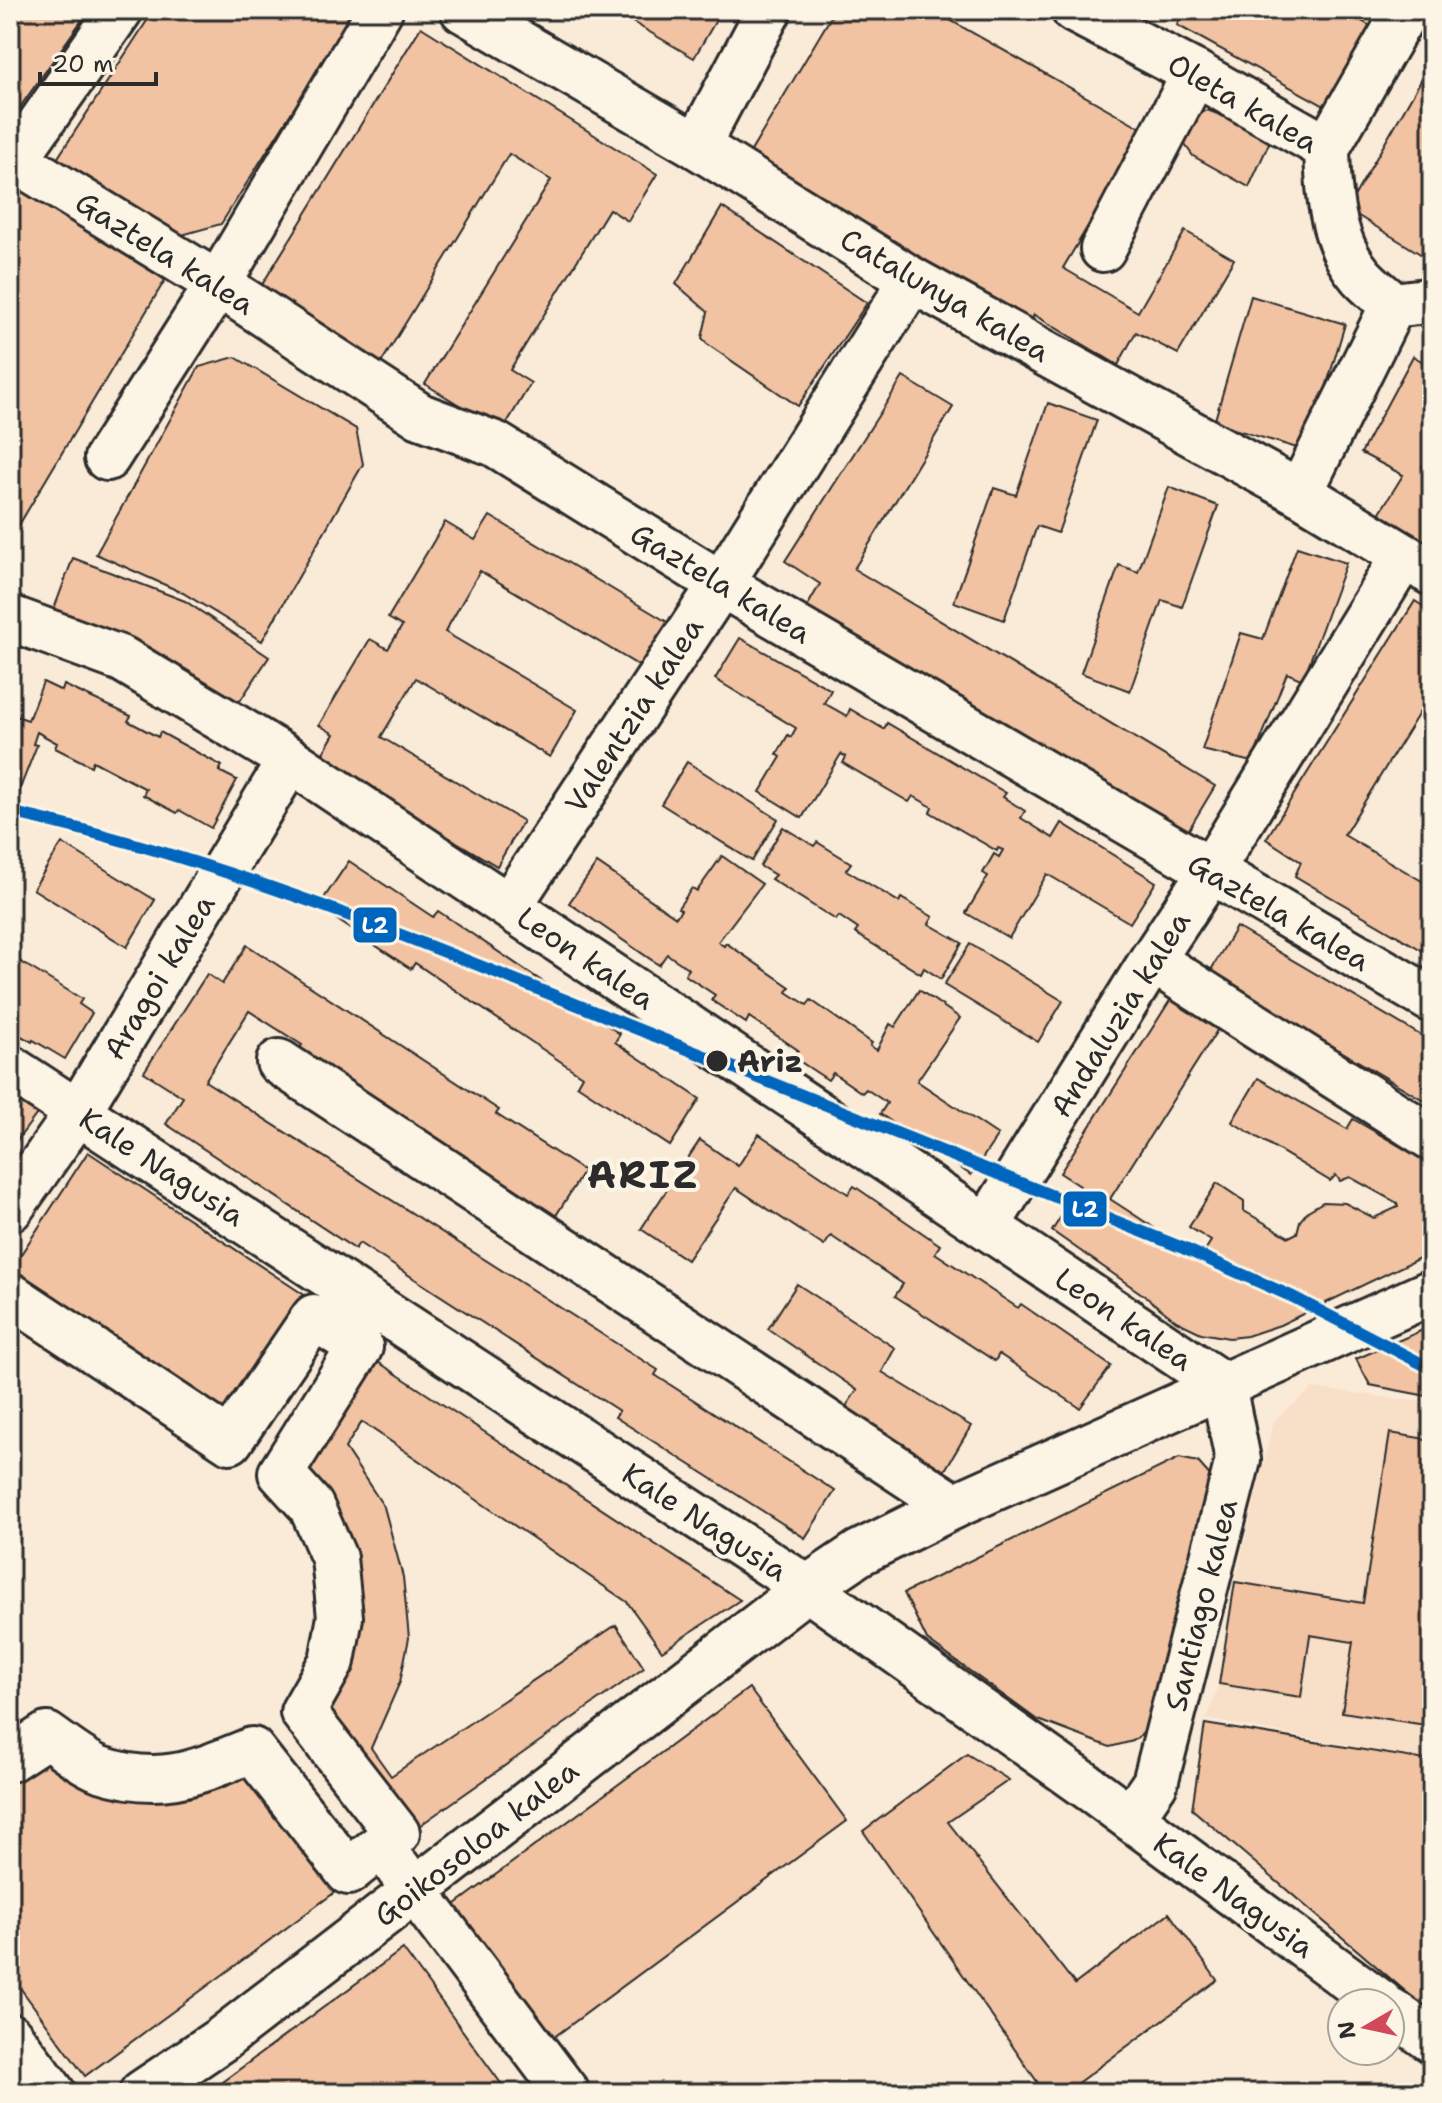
<svg xmlns="http://www.w3.org/2000/svg" width="1442" height="2103" font-family="'Shantell Sans',sans-serif">
<rect width="100%" height="100%" fill="#faebd8"/>
<filter id="ink" filterUnits="userSpaceOnUse"><feTurbulence type="fractalNoise" baseFrequency=".0125" numOctaves="2"/><feDisplacementMap in="SourceGraphic" scale="16" xChannelSelector="R" yChannelSelector="G"/><feConvolveMatrix kernelMatrix="1 2 1 2 8 2 1 2 1" color-interpolation-filters="sRGB"/></filter>
<g filter="url(#ink)">
<polygon fill="#f8dfc8" points="1313,1388 1432,1403 1432,1761 1207,1719 1219,1684 1235,1582 1274,1420"/>
<g fill="#f2c3a2" stroke="#2b2b2b" stroke-width="2">
<polygon points="10,10 89,10 10,121"/>
<polygon points="154,10 348,10 351,18 221,224 182,235 57,159"/>
<polygon points="612,10 722,10 694,58"/>
<polygon points="835,10 932,10 1145,130 1063,268 1138,312 1185,231 1234,259 1178,354 1136,332 1118,365 1034,315 1030,322 747,158"/>
<polygon points="1185,10 1342,10 1372,27 1328,108 1177,25"/>
<polygon points="421,27 657,174 628,221 609,209 510,370 531,383 502,431 425,384 551,180 509,154 381,363 260,288"/>
<polygon points="1432,61 1432,261 1347,209"/>
<polygon points="1207,110 1228,118 1270,141 1249,187 1193,156 1183,142 1195,114"/>
<polygon points="17,185 165,280 10,540 10,196"/>
<polygon points="722,207 867,303 798,406 707,344 702,338 708,312 676,284"/>
<polygon points="1251,296 1345,324 1307,451 1214,423"/>
<polygon points="1413,356 1432,367 1432,449 1422,467 1432,472 1432,546 1377,517 1403,475 1361,453"/>
<polygon points="235,357 356,429 363,464 262,641 183,593 96,554 199,367"/>
<polygon points="903,377 953,407 854,569 1215,786 1185,836 804,612 820,584 785,561"/>
<polygon points="1048,403 1097,420 1058,533 1037,526 1004,620 954,602 994,488 1016,495"/>
<polygon points="1169,487 1218,506 1182,607 1162,600 1130,691 1081,673 1119,565 1138,572"/>
<polygon points="490,516 679,629 653,674 480,571 445,632 577,710 550,757 416,678 381,737 523,821 497,866 319,760 334,734 319,725 370,639 388,649 402,626 388,618 445,522 475,540"/>
<polygon points="1297,547 1346,563 1303,680 1287,673 1252,762 1202,750 1241,633 1263,639"/>
<polygon points="73,558 185,601 269,657 236,707 51,617"/>
<polygon points="1415,601 1432,612 1432,692 1344,835 1432,887 1432,956 1295,876 1301,862 1266,839"/>
<polygon points="740,638 831,690 824,703 847,716 850,709 884,729 887,723 1006,793 1003,797 1025,811 1021,818 1053,838 1062,823 1156,882 1130,923 1047,874 1009,938 966,913 988,876 983,873 994,854 999,857 1003,850 998,848 997,851 930,812 932,807 913,796 909,802 843,763 846,757 841,754 802,818 760,792 781,757 777,754 788,735 791,737 796,728 715,679"/>
<polygon points="43,682 62,691 64,685 131,716 128,721 158,737 160,732 222,766 219,771 237,780 211,828 179,810 177,813 143,795 146,789 93,761 91,766 55,748 57,743 37,732 33,744 37,745 10,814 10,714 28,720"/>
<polygon points="687,762 778,819 752,861 661,804"/>
<polygon points="783,827 814,846 817,842 851,863 846,870 899,902 901,898 933,917 929,924 962,943 941,979 924,968 921,974 855,933 858,929 839,916 836,920 771,879 775,875 760,866"/>
<polygon points="62,843 155,900 127,947 33,889"/>
<polygon points="722,856 762,884 718,942 724,946 726,943 790,987 787,992 807,1005 811,1000 872,1043 870,1046 877,1050 890,1024 895,1027 919,990 960,1018 917,1081 998,1135 971,1175 880,1114 887,1103 866,1089 862,1093 833,1073 828,1080 793,1057 798,1050 749,1017 746,1023 711,1000 715,995 685,975 689,969 667,954 659,965 569,903 597,863 676,917 681,910 678,908 692,888 697,891"/>
<polygon points="349,861 433,917 438,911 620,1034 615,1042 700,1099 670,1146 577,1085 582,1076 415,963 411,969 318,907"/>
<polygon points="1236,927 1432,1042 1432,1105 1310,1033 1308,1037 1207,977"/>
<polygon points="970,944 1063,1001 1038,1042 944,985"/>
<polygon points="247,945 499,1110 496,1114 584,1171 555,1217 463,1159 465,1156 299,1049 302,1045 249,1011 205,1081 658,1370 655,1375 835,1491 805,1538 615,1417 619,1411 359,1243 355,1249 166,1124 183,1097 144,1072 207,974 222,984"/>
<polygon points="16,959 82,999 79,1004 92,1013 65,1059 33,1040 32,1042 10,1030 10,962 13,964"/>
<polygon points="1176,991 1223,1021 1110,1199 1173,1240 1171,1243 1199,1260 1211,1241 1189,1227 1217,1183 1244,1201 1244,1211 1289,1237 1297,1233 1300,1221 1308,1211 1323,1202 1345,1203 1374,1218 1398,1207 1397,1203 1350,1177 1340,1181 1336,1175 1330,1181 1232,1122 1258,1078 1347,1129 1353,1119 1432,1165 1432,1252 1280,1325 1247,1336 1229,1338 1201,1333 1176,1321 1142,1294 1052,1231 1080,1186 1060,1173"/>
<polygon points="10,1086 42,1107 10,1150"/>
<polygon points="759,1134 848,1194 854,1186 940,1245 935,1253 1018,1308 1021,1304 1111,1366 1080,1408 999,1354 995,1361 895,1296 903,1284 831,1236 824,1246 736,1188 687,1260 641,1229 700,1140 738,1166"/>
<polygon points="88,1152 318,1304 233,1433 10,1286 10,1271"/>
<polygon points="797,1284 895,1348 882,1372 971,1426 942,1475 843,1411 857,1390 768,1329"/>
<polygon points="1432,1326 1432,1397 1370,1385 1356,1359"/>
<polygon points="369,1356 740,1600 662,1651 627,1602 362,1422 345,1448 384,1507 403,1577 409,1638 400,1682 371,1748 391,1776 616,1625 644,1668 402,1838 316,1729 344,1557 294,1487"/>
<polygon points="1390,1433 1432,1440 1432,1726 1342,1712 1353,1642 1310,1635 1301,1697 1219,1684 1235,1582 1363,1603"/>
<polygon points="1179,1458 1198,1462 1213,1479 1147,1730 1133,1741 1110,1747 1036,1719 927,1640 904,1593"/>
<polygon points="749,1688 847,1821 550,2040 452,1907"/>
<polygon points="1205,1724 1432,1761 1432,2014 1192,1809"/>
<polygon points="967,1754 1009,1780 948,1822 1075,1984 1169,1913 1217,1980 1064,2093 1045,2093 863,1831"/>
<polygon points="249,1758 342,1887 85,2076 10,1974 10,1763 71,1760"/>
<polygon points="403,1949 508,2093 207,2093"/>
</g>
<g fill="none" stroke-linecap="round" stroke-linejoin="round">
<g stroke="#2b2b2b" stroke-width="50">
<g id="minor">
<polyline points="463,10 697,146 912,280 1300,493 1432,573"/>
<path d="M 1074,10 L 1195,73 L 1327,148 C 1328,190 1331,241 1360,275 C 1369,286 1382,295 1393,305 L 1300,493"/>
<polyline points="697,146 769,10"/>
<polyline points="1327,148 1406,10"/>
<polyline points="15,160 218,284 420,416 495,444 721,584 1432,1000"/>
<polyline points="10,167 120,10"/>
<polyline points="1103,249 1195,73"/>
<polyline points="1393,305 1426,301 1432,304"/>
<polyline points="107,458 218,284 380,10"/>
<polyline points="10,618 122,659 290,760 1223,1385"/>
<polyline points="509,906 721,584 912,280"/>
<polyline points="1152,960 1432,1138"/>
<polyline points="279,1062 954,1506"/>
<polyline points="10,1068 807,1588 1098,1794 1381,2003"/>
<polyline points="10,1209 78,1112 290,760"/>
<polyline points="987,1226 1152,960 1210,872 1403,557"/>
<path d="M 10,1295 L 230,1441 L 314,1317 L 360,1347 L 281,1473 L 311,1506 L 334,1558 L 340,1617 L 332,1661 L 303,1712 L 397,1833 L 348,1872 L 252,1750 C 195,1773 162,1789 100,1769 C 82,1762 63,1746 47,1735 L 10,1759"/>
<polyline points="1131,1818 1155,1783 1238,1460 1223,1385"/>
<polyline points="398,1868 567,2093"/>
<polyline points="1390,2010 1432,2040"/>
<polyline points="10,2036 53,2093"/>
<polyline points="142,2093 222,2039 807,1588 859,1553 954,1506 1432,1292"/>
</g>
</g>
<use href="#minor" stroke="#fcf5e5" stroke-width="44"/>
<g stroke="#fcf5e5" stroke-width="18">
<path id="metro-1" d="M 10,812 C 216,858 409,937 605,1016 C 797,1093 990,1171 1183,1248 L 1293,1297 L 1432,1369"/>
</g>
<use href="#metro-1" stroke="#0065bd" stroke-width="12"/>
</g>
</g>
<circle fill="#2b2b2b" stroke="#fcf5e5" stroke-width="3" cx="717" cy="1061" r="12"/>
<g text-anchor="middle" dominant-baseline="central" stroke-width="8" stroke-linejoin="round" paint-order="stroke">
<g font-size="30" fill="#2b2b2b" stroke="#fcf5e5">
<text transform="translate(1243 103) rotate(30)">Oleta kalea</text>
<text transform="translate(165 253) rotate(32)">Gaztela kalea</text>
<text transform="translate(945 295) rotate(30)">Catalunya kalea</text>
<text transform="translate(721 583) rotate(31)">Gaztela kalea</text>
<text transform="translate(634 715) rotate(-57)">Valentzia kalea</text>
<text transform="translate(1279 912) rotate(30)">Gaztela kalea</text>
<text transform="translate(586 958) rotate(34)">Leon kalea</text>
<text transform="translate(159 977) rotate(-59)">Aragoi kalea</text>
<text transform="translate(1120 1014) rotate(-58)">Andaluzia kalea</text>
<text transform="translate(162 1167) rotate(33)">Kale Nagusia</text>
<text transform="translate(1124 1319) rotate(34)">Leon kalea</text>
<text transform="translate(705 1522) rotate(33)">Kale Nagusia</text>
<text transform="translate(1201 1605) rotate(-76)">Santiago kalea</text>
<text transform="translate(476 1843) rotate(-38)">Goikosoloa kalea</text>
<text transform="translate(1234 1895) rotate(36)">Kale Nagusia</text>
</g>
<g font-size="30" font-weight="bold" fill="#2b2b2b" stroke="#fcf5e5" text-anchor="start">
<text x="737" y="1061">Ariz</text>
</g>
<g font-size="38" font-weight="bold" letter-spacing="2" fill="#2b2b2b" stroke="#fcf5e5">
<text x="643" y="1174">ARIZ</text>
</g>
</g>
<g stroke="#fcf5e5" stroke-width="3">
<rect x="352" y="906" width="46" height="38" rx="8" fill="#0065bd"/>
<rect x="1062" y="1190" width="46" height="38" rx="8" fill="#0065bd"/>
</g>
<g font-size="22" text-anchor="middle" font-weight="bold" fill="#fff">
<text x="375" y="933">L2</text>
<text x="1085" y="1217">L2</text>
</g>
<rect width="1442" height="2103" fill="none" stroke="#fcf5e5" stroke-width="40"/>
<rect x="20" y="20" width="1402" height="2063" fill="none" stroke="#2b2b2b" stroke-width="3" filter="url(#ink)"/>
<g transform="translate(1366 2027) rotate(261)"><circle r="38" fill="#fcf5e5" stroke="#a8a49b" stroke-width="2"/>
<path d="M0-6L14 30L0 20L-14 30Z" fill="#d1495b"/>
<text y="-12" font-size="22" font-weight="bold" text-anchor="middle" fill="#2b2b2b">N</text>
</g>
<path d="M40 72v12h116v-12" fill="none" stroke="#2b2b2b" stroke-width="4"/>
<text x="52" y="72" font-size="24" fill="#2b2b2b" stroke="#fcf5e5" stroke-width="6" paint-order="stroke">20 m</text>
</svg>
